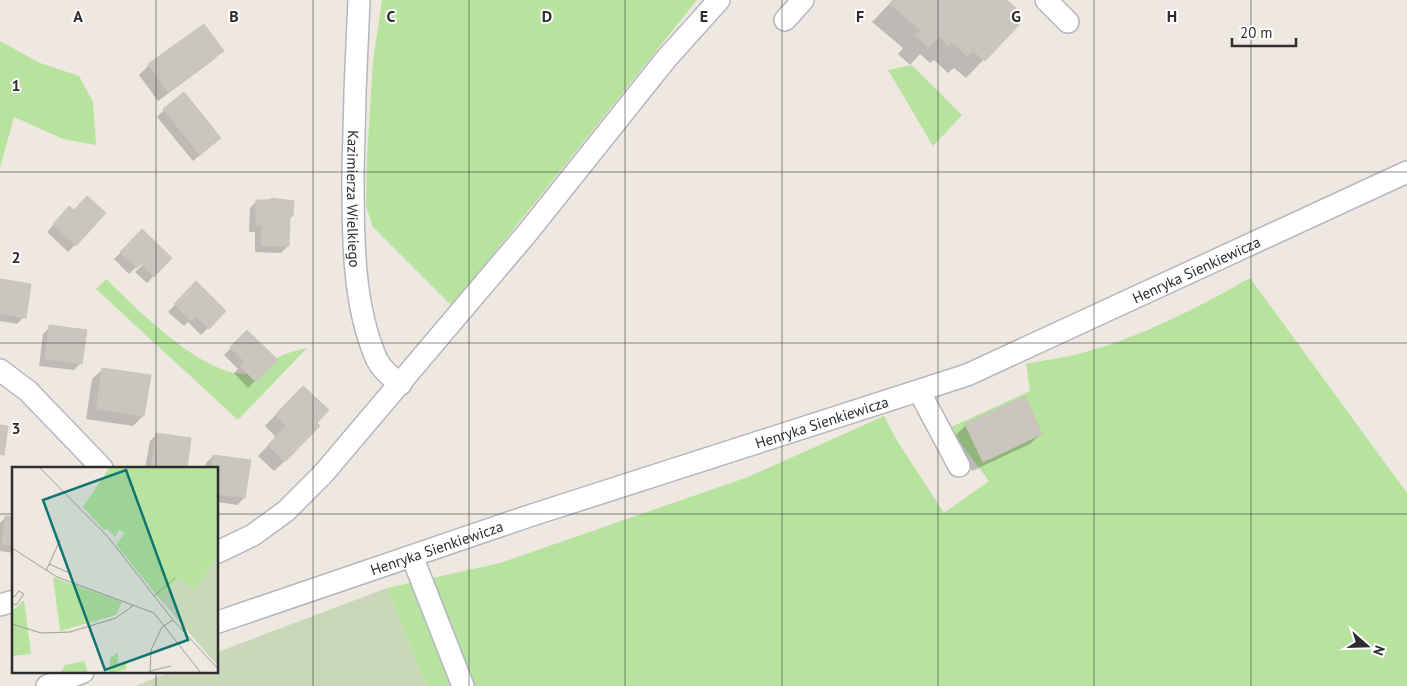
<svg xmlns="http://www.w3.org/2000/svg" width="1407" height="686" font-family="'PT Sans',sans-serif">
<rect width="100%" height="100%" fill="#eee8e1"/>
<g fill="#b7e39e">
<polygon points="382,0 697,0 452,306 373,227 366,207 367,157 373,61"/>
<polygon points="0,41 40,63 79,76 93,102 96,145 63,139 14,117 0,168"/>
<polygon points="912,65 962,115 933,146 888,70"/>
<path d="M 1250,278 L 1407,493 L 1407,686 L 426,686 L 387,588 L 500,563 L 748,477 L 884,416 L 896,439 L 944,513 L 989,481 L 949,428 L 1030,391 L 1026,364 C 1045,360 1064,358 1082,353 C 1141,337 1197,308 1250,278 Z"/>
<path d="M 106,279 C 137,309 202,376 248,374 C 262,373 270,362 281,356 C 289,352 299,350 307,348 L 238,420 L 96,289 Z"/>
</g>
<polygon fill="#c8d8b8" points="387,588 426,686 136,686 169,672 218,672 218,652"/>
<g fill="#0003">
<polygon points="893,0 1005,0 1008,17 1017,25 966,78 954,68 948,73 934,60 930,63 920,54 910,65 898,54 903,48 872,22"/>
<polygon points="222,51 212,61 158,101 139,75 149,65"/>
<polygon points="164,110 220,138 193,161 157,117"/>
<polygon points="271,199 292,216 289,219 288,246 281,253 255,252 255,232 249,232 250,208 257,201"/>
<polygon points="62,215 75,245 68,252 47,232"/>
<polygon points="142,231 171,258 147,283 135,272 147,261 145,259 129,274 114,259"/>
<polygon points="0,280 24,317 17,324 0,321"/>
<polygon points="196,283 225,311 201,335 188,322 184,326 168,312"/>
<polygon points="50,327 81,363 74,370 39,366 43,334"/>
<polygon points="247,332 276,360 248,388 234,373 238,369 224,355"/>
<polygon points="103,369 143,416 133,426 86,419 92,379"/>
<polygon points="292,398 285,461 274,471 258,456 276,437 265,426"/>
<polygon points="966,425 1041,434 1030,444 972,471 956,435"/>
<polygon points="157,434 190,439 186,468 145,468 150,441"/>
<polygon points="213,456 249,461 244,498 237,505 218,502 218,468 205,468 206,463"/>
<polygon points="5,518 14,519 14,553 0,551 0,523"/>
</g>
<g fill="#cac6bf" stroke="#cac4ba">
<polygon points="893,0 1007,0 1016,8 1010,17 1019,25 985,61 973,51 967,56 953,43 948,46 939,36 929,48 915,35 921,30 889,4"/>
<polygon points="204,24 224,51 168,92 148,64"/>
<polygon points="184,92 221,138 200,155 163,109"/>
<polygon points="87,196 106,213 76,246 53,224 69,206 74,210"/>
<polygon points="271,198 294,201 293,216 290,216 289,246 261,246 262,225 256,225 256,200 271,200"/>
<polygon points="142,229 172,258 154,277 141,264 137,268 120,252"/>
<polygon points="0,279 31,284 26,318 0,313"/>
<polygon points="196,281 226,311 209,329 195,316 191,321 174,304"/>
<polygon points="49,325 87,330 82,364 45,359"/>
<polygon points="247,330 278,360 256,382 240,366 244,361 230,347"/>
<polygon points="102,368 151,375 144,416 96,409"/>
<polygon points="303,386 329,410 317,423 320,426 285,462 268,445 286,426 275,415"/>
<polygon points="1025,396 1042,434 983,462 965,424"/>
<polygon points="0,425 8,426 4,455 0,454"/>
<polygon points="156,433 191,438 187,468 151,467"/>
<polygon points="213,455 251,460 245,498 218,494 218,468 211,468"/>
<polygon points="5,516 14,517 14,545 2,544"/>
</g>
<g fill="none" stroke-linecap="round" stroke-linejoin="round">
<g stroke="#b4b7c0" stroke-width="24">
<g id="minor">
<path id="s1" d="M 359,0 C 356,57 354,114 353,172 C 353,231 352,305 377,360 C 382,370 392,378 401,384"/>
<polyline points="1046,0 1068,22"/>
<polyline points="785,20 803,0"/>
<polyline points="0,370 28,391 102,468"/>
<polyline points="919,391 959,466"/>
<polyline points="218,552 253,535 286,511 323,474 528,232 666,59 719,0"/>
<polyline points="412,556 463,686"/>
<polyline points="0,605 14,601"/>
<path id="s2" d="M 218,622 L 526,517 L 967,375 L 1407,172"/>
<polyline points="47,686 83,672"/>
</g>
</g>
<use href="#minor" stroke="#fff" stroke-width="21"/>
</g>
<path fill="none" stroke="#2d2d2d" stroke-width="1" stroke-opacity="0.55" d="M 156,0 L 156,468M 313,0 L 313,686M 469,0 L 469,686M 625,0 L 625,686M 782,0 L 782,686M 938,0 L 938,686M 1094,0 L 1094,686M 1251,0 L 1251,686M 0,172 L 1407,172M 0,343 L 1407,343M 0,514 L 14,514M 218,514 L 1407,514M 156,672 L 156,686"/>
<g text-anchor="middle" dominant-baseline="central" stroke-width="4" stroke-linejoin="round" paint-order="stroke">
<g font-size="15" fill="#2d2d2d" stroke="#fff">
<text stroke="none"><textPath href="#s1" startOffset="199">Kazimierza Wielkiego</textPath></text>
<text stroke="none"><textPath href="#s2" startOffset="1041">Henryka Sienkiewicza</textPath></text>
<text stroke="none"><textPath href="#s2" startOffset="636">Henryka Sienkiewicza</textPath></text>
<text stroke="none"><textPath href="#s2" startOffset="231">Henryka Sienkiewicza</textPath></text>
</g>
</g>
<g transform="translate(12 467)">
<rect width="206" height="206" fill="#eee8e1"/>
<path d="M 98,0 L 206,0 L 206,89 L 182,123 L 169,111 L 147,131 L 104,78 L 113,66 L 107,63 L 103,70 L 95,62 L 92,63 L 71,40 ZM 41,110 L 110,135 L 104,148 L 48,164 ZM 12,133 L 19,187 L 0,189 L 0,144 ZM 106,185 L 106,196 L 115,196 L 113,203 L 97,206 L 98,191 ZM 72,194 L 76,206 L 48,206 L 53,198 Z" fill="#b7e39e"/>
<path d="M 206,89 L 207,199 L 206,199 L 147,131 L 169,111 L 182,123 Z" fill="#c8d8b8"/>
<path fill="none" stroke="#a19d99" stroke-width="1" d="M 27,0 L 96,70 L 161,153 L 207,203M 0,81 L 45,110 L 142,146 L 189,206M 37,97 L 60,107M 34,104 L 48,73M 0,128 L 2,130 L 7,124 L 12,127 L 4,138 L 0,136M 142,129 L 163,111M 0,157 L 29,166 L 58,165 L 104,151 L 122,138M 138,204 L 159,199M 138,206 L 139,183 L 150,160 L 161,153"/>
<path fill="#0f766e" fill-opacity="0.15" stroke="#0f766e" stroke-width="2.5" d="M 114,3 L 176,173 L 93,203 L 31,33 Z"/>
<rect width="206" height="206" fill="none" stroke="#2d2d2d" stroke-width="2.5"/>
</g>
<g font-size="16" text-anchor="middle" font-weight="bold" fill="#2d2d2d" stroke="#fff" stroke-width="4" stroke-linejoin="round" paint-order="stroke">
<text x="78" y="22">A</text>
<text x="234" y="22">B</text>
<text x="391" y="22">C</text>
<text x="547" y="22">D</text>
<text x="704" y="22">E</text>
<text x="860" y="22">F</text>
<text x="1016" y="22">G</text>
<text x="1172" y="22">H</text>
<text x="16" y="91">1</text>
<text x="16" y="263">2</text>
<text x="16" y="434">3</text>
</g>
<g transform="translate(1367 646) rotate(110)" stroke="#ffffff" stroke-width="4" paint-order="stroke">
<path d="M0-4L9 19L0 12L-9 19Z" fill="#2d2d2d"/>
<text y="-8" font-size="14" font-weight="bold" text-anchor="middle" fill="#2d2d2d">N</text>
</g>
<path d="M1232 38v8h64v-8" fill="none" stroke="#2d2d2d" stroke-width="2.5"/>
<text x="1240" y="38" font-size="15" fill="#2d2d2d" stroke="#ffffff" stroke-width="4" paint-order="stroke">20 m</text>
</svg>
